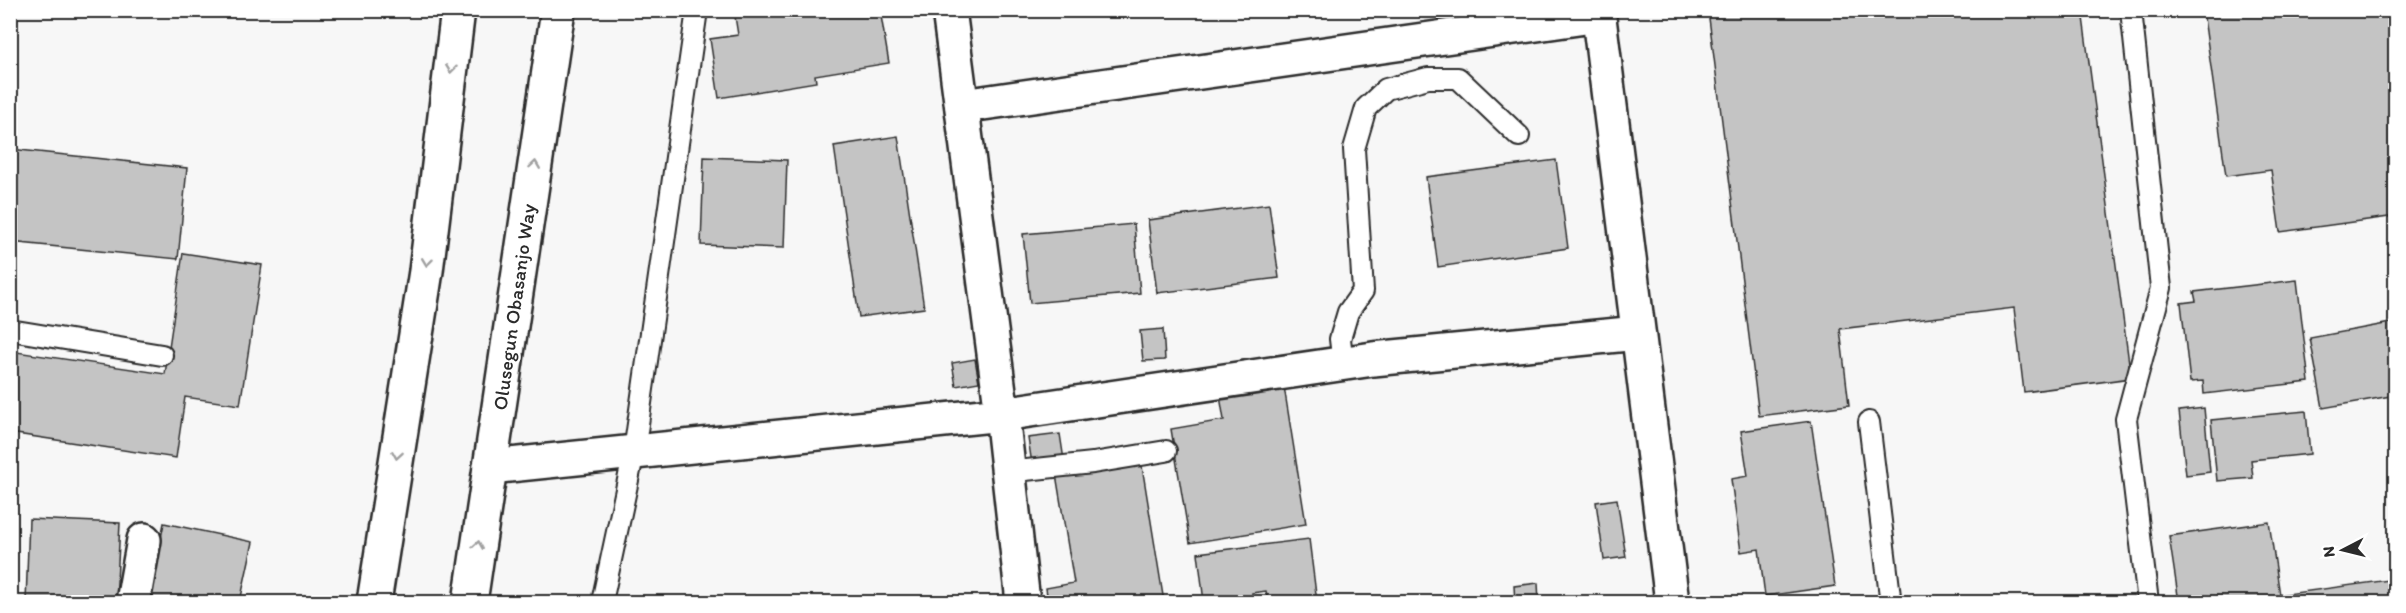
<svg xmlns="http://www.w3.org/2000/svg" width="2406" height="613" font-family="Itim,sans-serif">
<rect width="100%" height="100%" fill="#f7f7f7"/>
<filter id="ink" filterUnits="userSpaceOnUse"><feTurbulence type="fractalNoise" baseFrequency=".0167" numOctaves="2"/><feDisplacementMap in="SourceGraphic" scale="12" xChannelSelector="R" yChannelSelector="G"/><feConvolveMatrix kernelMatrix="1 2 1 2 8 2 1 2 1" color-interpolation-filters="sRGB"/></filter>
<g filter="url(#ink)">
<g fill="#c4c4c4" stroke="#2b2b2b" stroke-width="1.5">
<polygon points="734,10 880,10 889,63 815,75 816,82 719,98 710,39 738,35"/>
<polygon points="1708,10 2082,10 2131,378 2024,392 2014,308 1840,329 1849,405 1759,416"/>
<polygon points="2203,10 2396,10 2396,216 2280,232 2271,170 2226,176"/>
<polygon points="898,136 924,308 859,317 834,146"/>
<polygon points="10,149 187,168 178,259 10,242"/>
<polygon points="704,157 787,160 784,248 701,245"/>
<polygon points="1556,160 1568,248 1438,267 1426,177"/>
<polygon points="1269,204 1279,278 1157,293 1148,220"/>
<polygon points="1134,224 1140,293 1030,303 1023,234"/>
<polygon points="183,253 262,265 240,405 185,397 176,458 10,433 10,351 165,374"/>
<polygon points="2297,280 2309,382 2204,394 2203,381 2190,382 2181,303 2196,301 2194,292"/>
<polygon points="2396,322 2396,395 2323,408 2310,338"/>
<polygon points="1163,329 1165,360 1143,361 1140,331"/>
<polygon points="975,359 979,382 956,386 952,363"/>
<polygon points="1282,374 1306,524 1190,543 1171,429 1224,420 1218,384"/>
<polygon points="2204,408 2210,472 2186,475 2179,411"/>
<polygon points="2306,411 2310,454 2251,460 2253,478 2217,481 2211,420"/>
<polygon points="1811,421 1835,586 1765,596 1759,549 1741,552 1731,479 1748,476 1741,431"/>
<polygon points="1060,434 1064,460 1032,464 1028,438"/>
<polygon points="1141,460 1164,602 1048,602 1046,588 1074,583 1056,474"/>
<polygon points="1617,499 1626,557 1604,560 1596,502"/>
<polygon points="29,519 120,523 116,602 26,602"/>
<polygon points="2269,522 2280,595 2396,579 2396,602 2179,602 2169,536"/>
<polygon points="164,523 253,542 240,602 148,602"/>
<polygon points="1309,539 1317,602 1268,602 1266,591 1252,593 1253,602 1204,602 1198,553"/>
<polygon points="1538,583 1539,602 1515,602 1514,586"/>
</g>
<g fill="none" stroke-linecap="round" stroke-linejoin="round">
<g stroke="#2b2b2b" stroke-width="24">
<g id="lane">
<polyline points="2131,10 2161,288 2126,419 2148,602"/>
<polyline points="10,330 162,355"/>
<polyline points="1343,364 1340,339 1348,312 1363,291 1354,149 1366,108 1386,89 1428,78 1458,78 1519,136"/>
<polyline points="1869,422 1890,596"/>
<polyline points="1007,472 1093,463 1166,451"/>
<polyline points="602,602 634,452 697,10"/>
</g>
</g>
<g stroke="#2b2b2b" stroke-width="38">
<g id="street">
<polyline points="949,10 1002,414 1023,602"/>
<polyline points="1598,10 1672,602"/>
<polyline points="962,106 1599,15"/>
<polyline points="490,467 1002,414 1373,359 1638,333"/>
<polyline points="133,602 144,540"/>
</g>
</g>
<g stroke="#2b2b2b" stroke-width="38">
<g id="secondary">
<polyline points="374,602 426,271 458,10"/>
<polyline points="470,602 558,10"/>
</g>
</g>
<use href="#lane" stroke="#fff" stroke-width="20"/>
<use href="#street" stroke="#fff" stroke-width="33"/>
<use href="#secondary" stroke="#fff" stroke-width="33"/>
</g>
<defs><path id="oneway-chevron" d="M-2-3.5L2.5 0L-2 3.5" fill="none" stroke-width="1.6" stroke-linecap="round" stroke-linejoin="round" transform="scale(1.5)"/></defs>
<g stroke="#a0a0a0">
<use href="#oneway-chevron" transform="translate(451 69) rotate(97)"/>
<use href="#oneway-chevron" transform="translate(535 165) rotate(-82)"/>
<use href="#oneway-chevron" transform="translate(427 262) rotate(97)"/>
<use href="#oneway-chevron" transform="translate(397 455) rotate(99)"/>
<use href="#oneway-chevron" transform="translate(478 545) rotate(-81)"/>
</g>
</g>
<g text-anchor="middle" dominant-baseline="central" stroke-width="4.5" stroke-linejoin="round" paint-order="stroke">
<g font-size="20" fill="#2b2b2b" stroke="#fff">
<text transform="translate(514 307) rotate(-82)">Olusegun Obasanjo Way</text>
</g>
</g>
<rect width="2406" height="613" fill="none" stroke="#fff" stroke-width="36"/>
<rect x="18" y="18" width="2370" height="577" fill="none" stroke="#2b2b2b" stroke-width="2" filter="url(#ink)"/>
<g transform="translate(2343 550) rotate(263)" stroke="#ffffff" stroke-width="4.5" paint-order="stroke">
<path d="M0-4.5L10 22L0 15L-10 22Z" fill="#2b2b2b"/>
<text y="-9" font-size="16" font-weight="bold" text-anchor="middle" fill="#2b2b2b">N</text>
</g>
</svg>
